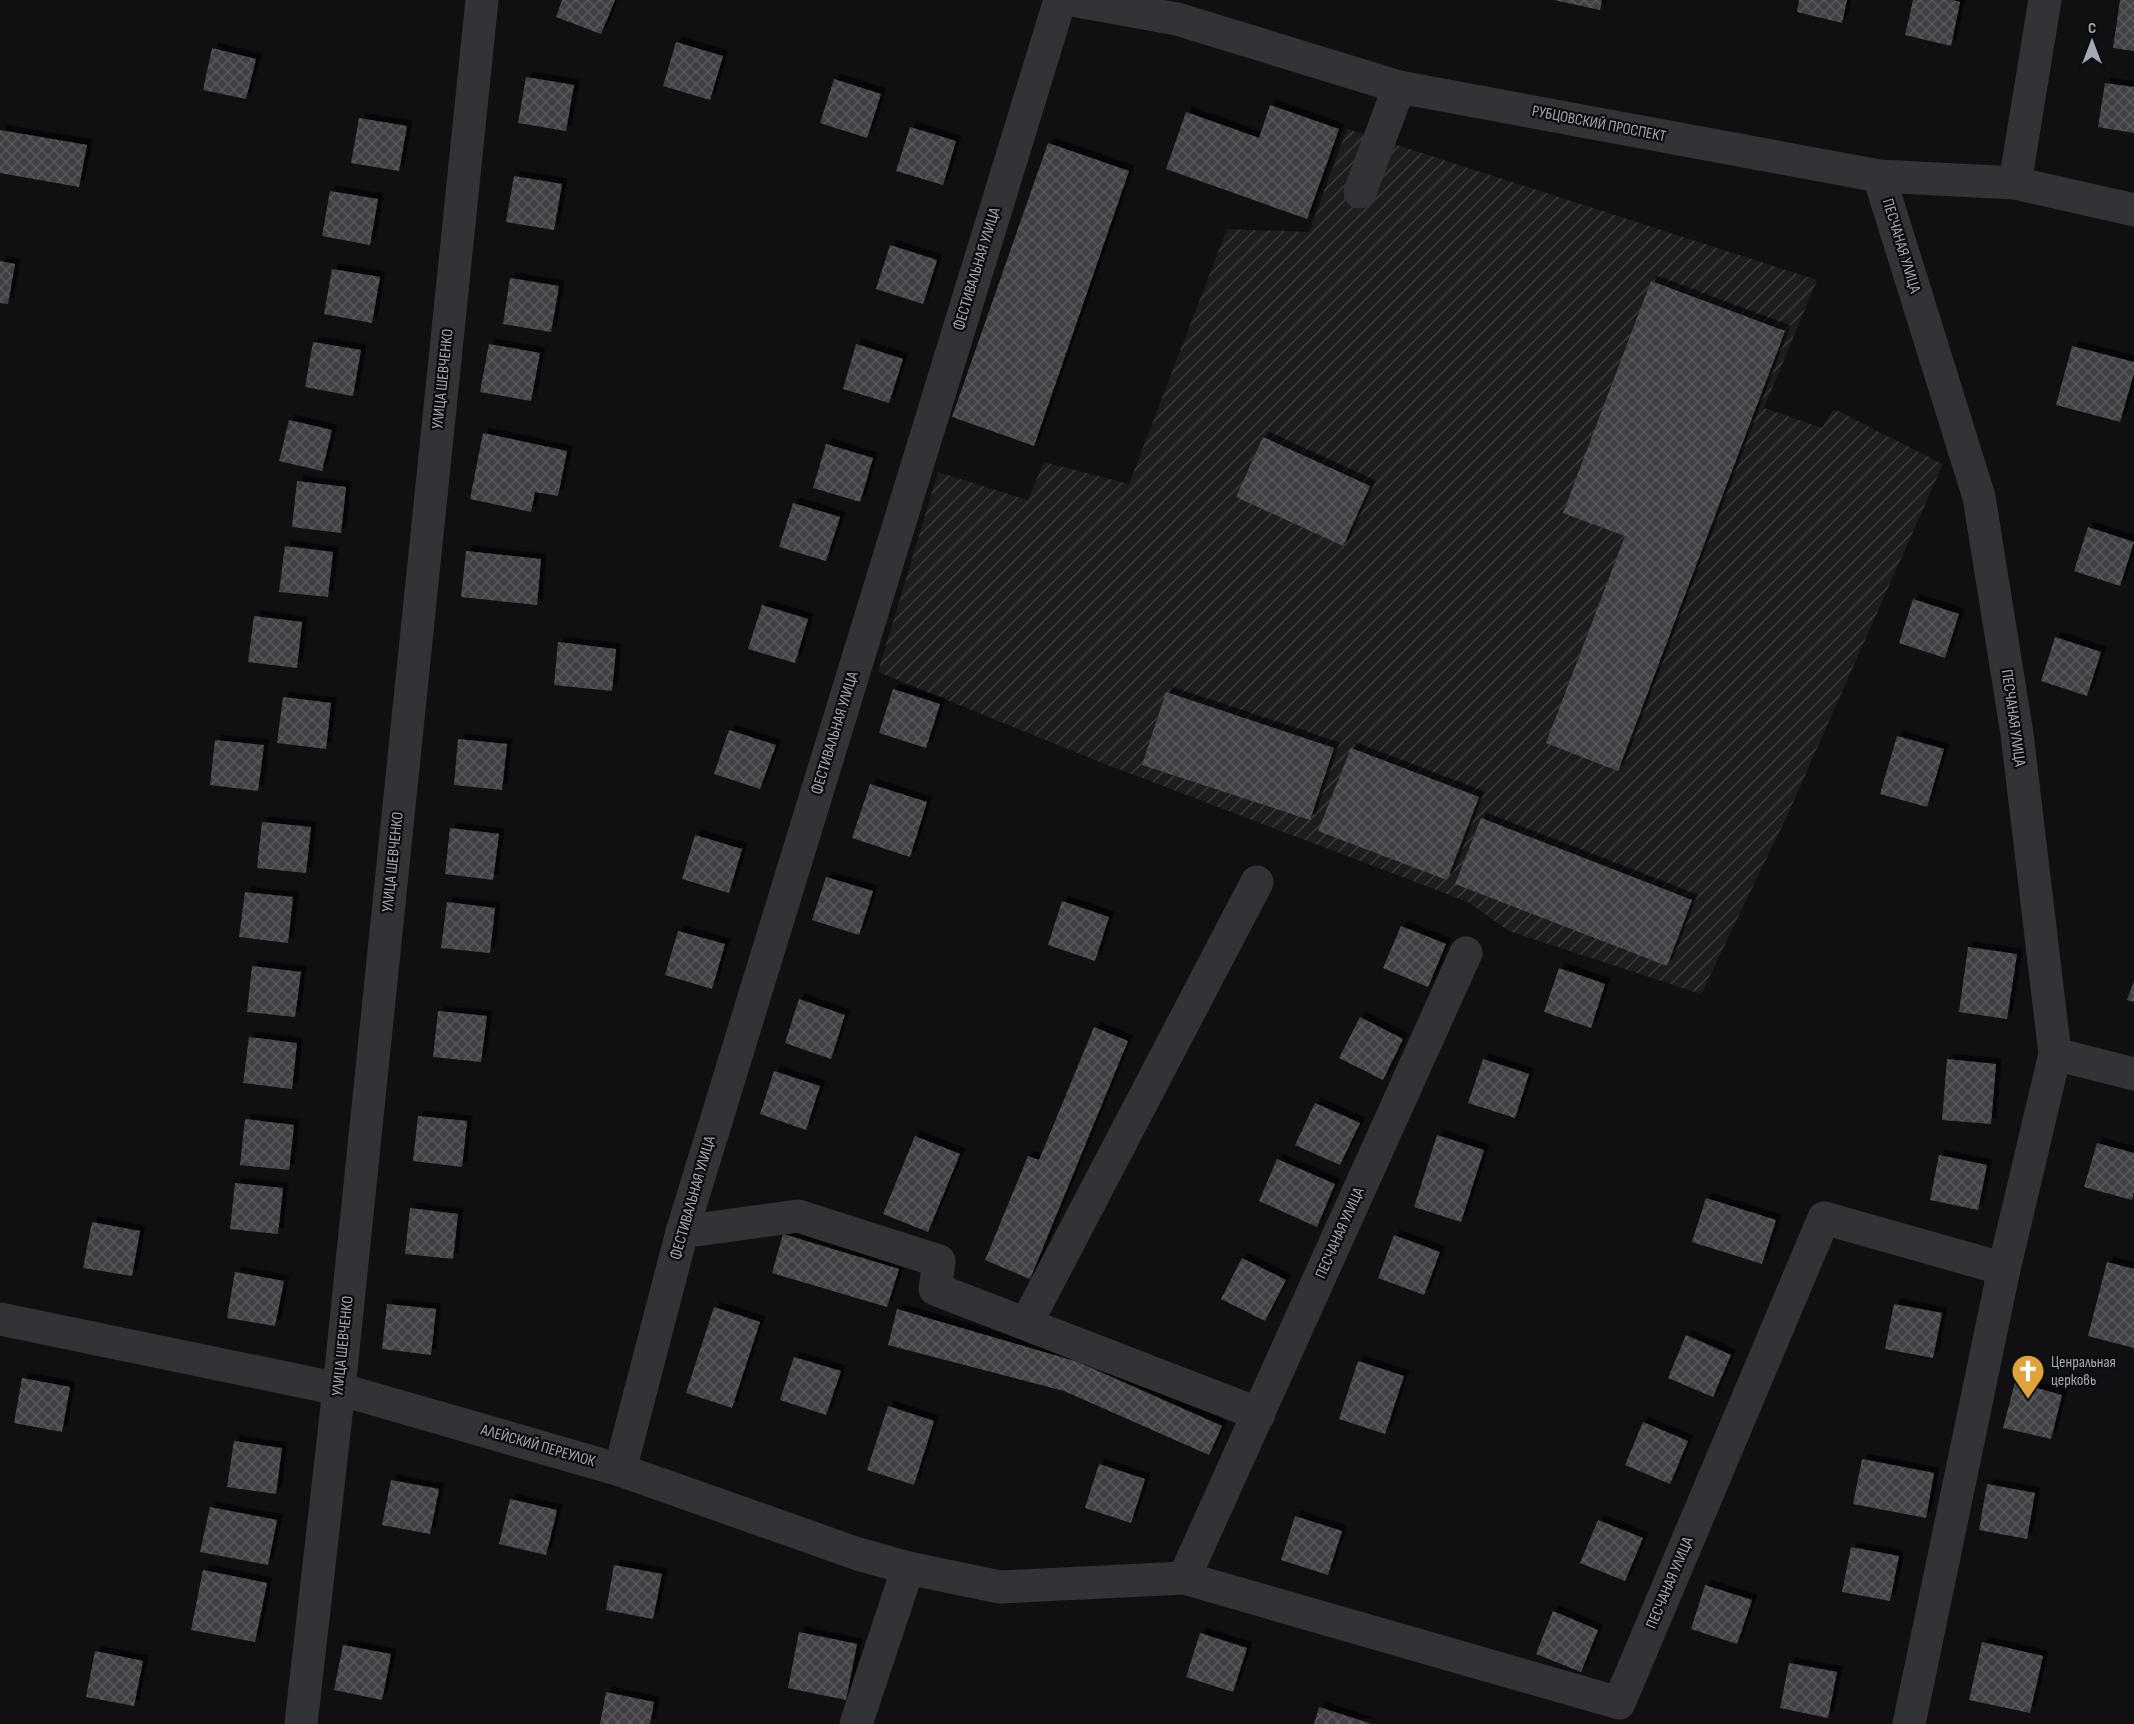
<svg xmlns="http://www.w3.org/2000/svg" width="2134" height="1724" font-family="'Sofia Sans Condensed',sans-serif">
<defs>
<pattern id="industrial-furrows" width="10" height="10" patternUnits="userSpaceOnUse" patternTransform="scale(1.5)"><rect width="10" height="10" fill="#1d1d1f"/><path d="M-1 1l2-2M0 10L10 0M9 11l2-2" fill="none" stroke="#3b3b3d"/></pattern>
<pattern id="building-cross-hatch" width="8" height="8" patternUnits="userSpaceOnUse" patternTransform="scale(1.5)"><rect width="8" height="8" fill="#3f4145"/><path d="M0 0l8 8M0 8l8-8" fill="none" stroke="#585a5d"/></pattern>
<filter id="shadow"><feDropShadow dx="5.5" dy="-5.5" stdDeviation="0" flood-color="#0009"/></filter>
</defs>
<rect width="100%" height="100%" fill="#101012"/>
<polygon fill="url(#industrial-furrows)" points="1347,129 1817,280 1764,408 1822,428 1834,409 1943,464 1787,816 1701,994 1509,931 1468,902 1105,764 878,672 938,472 1028,500 1044,462 1129,484 1227,229 1309,232"/>
<g fill="url(#building-cross-hatch)" filter="url(#shadow)">
<polygon points="562,0 615,0 601,34 556,17"/>
<polygon points="1554,0 1602,0 1600,10"/>
<polygon points="1799,0 1847,0 1842,23 1797,12"/>
<polygon points="1913,0 1952,0 1960,2 1951,46 1905,35"/>
<polygon points="2120,0 2134,0 2134,51 2113,48"/>
<polygon points="676,42 723,56 710,100 663,86"/>
<polygon points="212,48 256,59 246,99 203,90"/>
<polygon points="526,77 574,85 566,131 518,123"/>
<polygon points="834,79 881,94 867,138 820,123"/>
<polygon points="2105,83 2134,87 2134,133 2098,127"/>
<polygon points="1270,105 1339,129 1307,219 1166,169 1186,112 1259,138"/>
<polygon points="359,118 407,126 399,171 351,163"/>
<polygon points="910,127 956,141 943,185 896,171"/>
<polygon points="0,130 87,145 79,187 0,173"/>
<polygon points="1048,143 1129,171 1034,446 952,417"/>
<polygon points="514,176 562,184 554,230 506,222"/>
<polygon points="330,191 378,199 370,245 322,236"/>
<polygon points="890,245 937,260 923,304 876,289"/>
<polygon points="0,261 15,264 8,304 0,303"/>
<polygon points="332,269 380,277 372,323 324,314"/>
<polygon points="510,278 559,286 551,332 503,324"/>
<polygon points="1651,281 1785,331 1618,771 1546,743 1625,536 1563,513"/>
<polygon points="313,342 361,350 353,396 305,387"/>
<polygon points="489,344 540,353 531,401 480,392"/>
<polygon points="856,344 903,359 889,403 843,389"/>
<polygon points="2072,346 2134,362 2134,373 2120,422 2056,405"/>
<polygon points="289,420 332,430 322,471 279,461"/>
<polygon points="483,433 567,451 558,496 535,492 531,512 470,499"/>
<polygon points="1263,437 1370,486 1343,546 1236,497"/>
<polygon points="826,444 873,458 860,502 813,488"/>
<polygon points="297,481 346,487 341,533 292,527"/>
<polygon points="793,503 840,517 826,561 779,547"/>
<polygon points="2088,527 2134,542 2120,586 2074,571"/>
<polygon points="285,546 333,552 328,597 279,592"/>
<polygon points="466,551 541,559 537,605 461,597"/>
<polygon points="1913,599 1959,614 1945,658 1899,643"/>
<polygon points="762,605 808,619 795,663 748,649"/>
<polygon points="254,616 302,622 297,668 248,662"/>
<polygon points="2055,637 2101,652 2087,696 2041,681"/>
<polygon points="558,642 616,649 612,691 554,685"/>
<polygon points="893,689 940,704 926,748 879,733"/>
<polygon points="1166,692 1334,748 1310,820 1142,765"/>
<polygon points="283,697 331,703 326,749 277,743"/>
<polygon points="729,730 776,745 760,789 714,774"/>
<polygon points="1897,736 1944,749 1927,807 1880,794"/>
<polygon points="458,739 507,744 502,790 454,785"/>
<polygon points="215,740 264,745 258,791 210,785"/>
<polygon points="1351,748 1479,797 1447,880 1318,831"/>
<polygon points="870,784 927,802 910,857 852,838"/>
<polygon points="1481,818 1692,900 1667,966 1455,884"/>
<polygon points="262,822 311,827 306,873 257,868"/>
<polygon points="450,828 499,834 493,880 445,874"/>
<polygon points="695,835 742,849 729,893 682,879"/>
<polygon points="826,877 873,891 859,935 812,920"/>
<polygon points="245,892 293,897 288,943 239,937"/>
<polygon points="1062,901 1109,917 1095,961 1048,945"/>
<polygon points="447,902 495,908 490,953 441,948"/>
<polygon points="1401,926 1446,944 1428,987 1383,968"/>
<polygon points="678,931 725,944 712,989 665,975"/>
<polygon points="1968,947 2017,954 2007,1019 1959,1012"/>
<polygon points="252,966 301,972 295,1017 247,1012"/>
<polygon points="1559,968 1605,984 1591,1028 1544,1012"/>
<polygon points="2134,981 2134,1002 2127,1000"/>
<polygon points="799,999 845,1015 831,1059 785,1043"/>
<polygon points="438,1011 487,1016 481,1062 433,1057"/>
<polygon points="1360,1017 1403,1039 1383,1080 1339,1058"/>
<polygon points="1094,1027 1128,1041 1030,1279 985,1260 1028,1156 1039,1160"/>
<polygon points="249,1037 297,1043 292,1089 243,1083"/>
<polygon points="1483,1059 1529,1074 1515,1118 1468,1103"/>
<polygon points="1947,1059 1996,1064 1991,1124 1942,1120"/>
<polygon points="774,1071 820,1086 806,1130 760,1114"/>
<polygon points="1315,1103 1360,1123 1340,1165 1295,1145"/>
<polygon points="418,1116 467,1121 462,1167 413,1161"/>
<polygon points="245,1119 294,1125 289,1170 240,1165"/>
<polygon points="1437,1135 1484,1150 1461,1222 1414,1207"/>
<polygon points="915,1136 960,1154 928,1232 883,1214"/>
<polygon points="2097,1143 2134,1153 2134,1193 2132,1200 2084,1187"/>
<polygon points="1939,1155 1987,1165 1978,1210 1930,1200"/>
<polygon points="1277,1159 1335,1184 1317,1227 1259,1201"/>
<polygon points="235,1183 283,1188 278,1234 230,1229"/>
<polygon points="1706,1198 1776,1220 1762,1264 1692,1242"/>
<polygon points="410,1208 458,1214 453,1259 405,1254"/>
<polygon points="92,1222 140,1231 132,1276 83,1268"/>
<polygon points="783,1234 899,1269 887,1307 772,1273"/>
<polygon points="1394,1235 1440,1252 1424,1295 1378,1278"/>
<polygon points="1242,1258 1286,1280 1265,1321 1221,1299"/>
<polygon points="2107,1262 2134,1269 2134,1348 2088,1336"/>
<polygon points="235,1272 284,1281 275,1326 227,1318"/>
<polygon points="387,1304 436,1309 431,1355 382,1349"/>
<polygon points="1894,1304 1942,1313 1933,1358 1885,1349"/>
<polygon points="714,1307 760,1322 732,1408 686,1393"/>
<polygon points="897,1309 1078,1362 1222,1426 1209,1455 1064,1391 888,1345"/>
<polygon points="1686,1335 1731,1355 1713,1397 1668,1378"/>
<polygon points="794,1357 841,1371 826,1415 780,1400"/>
<polygon points="1358,1361 1404,1376 1385,1434 1339,1419"/>
<polygon points="22,1378 70,1387 62,1432 14,1423"/>
<polygon points="2015,1382 2062,1395 2051,1439 2003,1428"/>
<polygon points="888,1406 934,1421 914,1485 867,1470"/>
<polygon points="1643,1422 1688,1441 1670,1484 1625,1465"/>
<polygon points="234,1441 282,1448 276,1494 227,1487"/>
<polygon points="1862,1459 1934,1473 1926,1518 1853,1504"/>
<polygon points="1099,1464 1145,1479 1131,1523 1085,1508"/>
<polygon points="391,1480 439,1489 430,1534 382,1525"/>
<polygon points="1987,1484 2035,1493 2027,1539 1979,1530"/>
<polygon points="510,1499 557,1510 546,1555 499,1544"/>
<polygon points="210,1507 277,1520 268,1565 200,1552"/>
<polygon points="1295,1516 1342,1531 1328,1575 1281,1560"/>
<polygon points="1598,1520 1643,1538 1625,1581 1580,1563"/>
<polygon points="1851,1547 1899,1556 1890,1601 1842,1592"/>
<polygon points="614,1565 662,1574 653,1619 606,1610"/>
<polygon points="203,1570 267,1583 255,1642 191,1630"/>
<polygon points="1705,1585 1752,1600 1737,1644 1691,1629"/>
<polygon points="1553,1611 1598,1630 1581,1672 1536,1654"/>
<polygon points="799,1632 857,1644 846,1700 788,1688"/>
<polygon points="1200,1633 1247,1648 1233,1692 1186,1677"/>
<polygon points="1982,1642 2043,1656 2030,1713 1969,1700"/>
<polygon points="343,1645 391,1654 382,1700 334,1690"/>
<polygon points="95,1651 143,1661 134,1706 86,1697"/>
<polygon points="1789,1663 1837,1672 1828,1718 1780,1708"/>
<polygon points="606,1692 654,1702 650,1724 600,1724"/>
<polygon points="1319,1707 1372,1724 1314,1724"/>
</g>
<g fill="none" stroke-linecap="round" stroke-linejoin="round">
<g stroke="#323336" stroke-width="33">
<polyline points="1072,0 1177,19 1399,87 1879,176 2015,183 2134,210"/>
<polyline points="1879,176 1979,497 2017,734 2055,1054 2004,1269 1909,1724"/>
<polyline points="2015,183 2045,0"/>
<polyline points="1360,192 1399,87"/>
<polyline points="2055,1054 2134,1074"/>
<polyline points="682,1232 798,1216 939,1261 935,1289 1259,1414"/>
<polyline points="0,1319 339,1389 620,1470 858,1554 908,1568 856,1724"/>
<polyline points="1026,1324 1257,882"/>
<polyline points="620,1470 682,1232 1060,0"/>
<polyline points="908,1568 1000,1587 1184,1578 1619,1703 1824,1218 2004,1269"/>
<polyline points="1184,1578 1466,953"/>
<polyline points="301,1724 339,1389 482,0"/>
</g>
</g>
<defs>
<g id="church-pin" transform="scale(1.725)"><path d="M0 17L-7.5 6A9.5 9.5 0 1 1 7.5 6Z" fill="#e0a33a" stroke="#0b0c0d"/><path d="M-1.2-6h2.4v3.5h3.3v2.4h-3.3V6h-2.4V-.1h-3.3v-2.4h3.3Z" fill="#fff"/></g>
</defs>
<g fill-rule="evenodd">
<use href="#church-pin" x="2028" y="1371"/>
</g>
<g text-anchor="middle" dominant-baseline="central" stroke-width="4.5" stroke-linejoin="round" paint-order="stroke">
<g font-size="16" fill="#a3a8b1" stroke="#0b0c0d">
<text transform="translate(1599 124) rotate(11)">РУБЦОВСКИЙ ПРОСПЕКТ</text>
<text transform="translate(1901 246) rotate(73)">ПЕСЧАНАЯ УЛИЦА</text>
<text transform="translate(977 269) rotate(-73)">ФЕСТИВАЛЬНАЯ УЛИЦА</text>
<text transform="translate(443 379) rotate(-84)">УЛИЦА ШЕВЧЕНКО</text>
<text transform="translate(2013 718) rotate(82)">ПЕСЧАНАЯ УЛИЦА</text>
<text transform="translate(835 733) rotate(-73)">ФЕСТИВАЛЬНАЯ УЛИЦА</text>
<text transform="translate(393 862) rotate(-84)">УЛИЦА ШЕВЧЕНКО</text>
<text transform="translate(693 1198) rotate(-74)">ФЕСТИВАЛЬНАЯ УЛИЦА</text>
<text transform="translate(1340 1233) rotate(-66)">ПЕСЧАНАЯ УЛИЦА</text>
<text transform="translate(343 1346) rotate(-84)">УЛИЦА ШЕВЧЕНКО</text>
<text transform="translate(538 1446) rotate(16)">АЛЕЙСКИЙ ПЕРЕУЛОК</text>
<text transform="translate(1670 1583) rotate(-67)">ПЕСЧАНАЯ УЛИЦА</text>
</g>
<g font-size="16" fill="#a3a8b1" stroke="#0b0c0d" text-anchor="start">
<text x="2051" y="1362">Ценральная<tspan x="2051" dy="18">церковь</tspan></text>
</g>
</g>
<g transform="translate(2092 42)" stroke="#0b0c0d" stroke-width="4.5" paint-order="stroke">
<path d="M0-4.5L10 22L0 15L-10 22Z" fill="#a3a8b1"/>
<text y="-9" font-size="16" font-weight="bold" text-anchor="middle" fill="#a3a8b1">С</text>
</g>
</svg>
